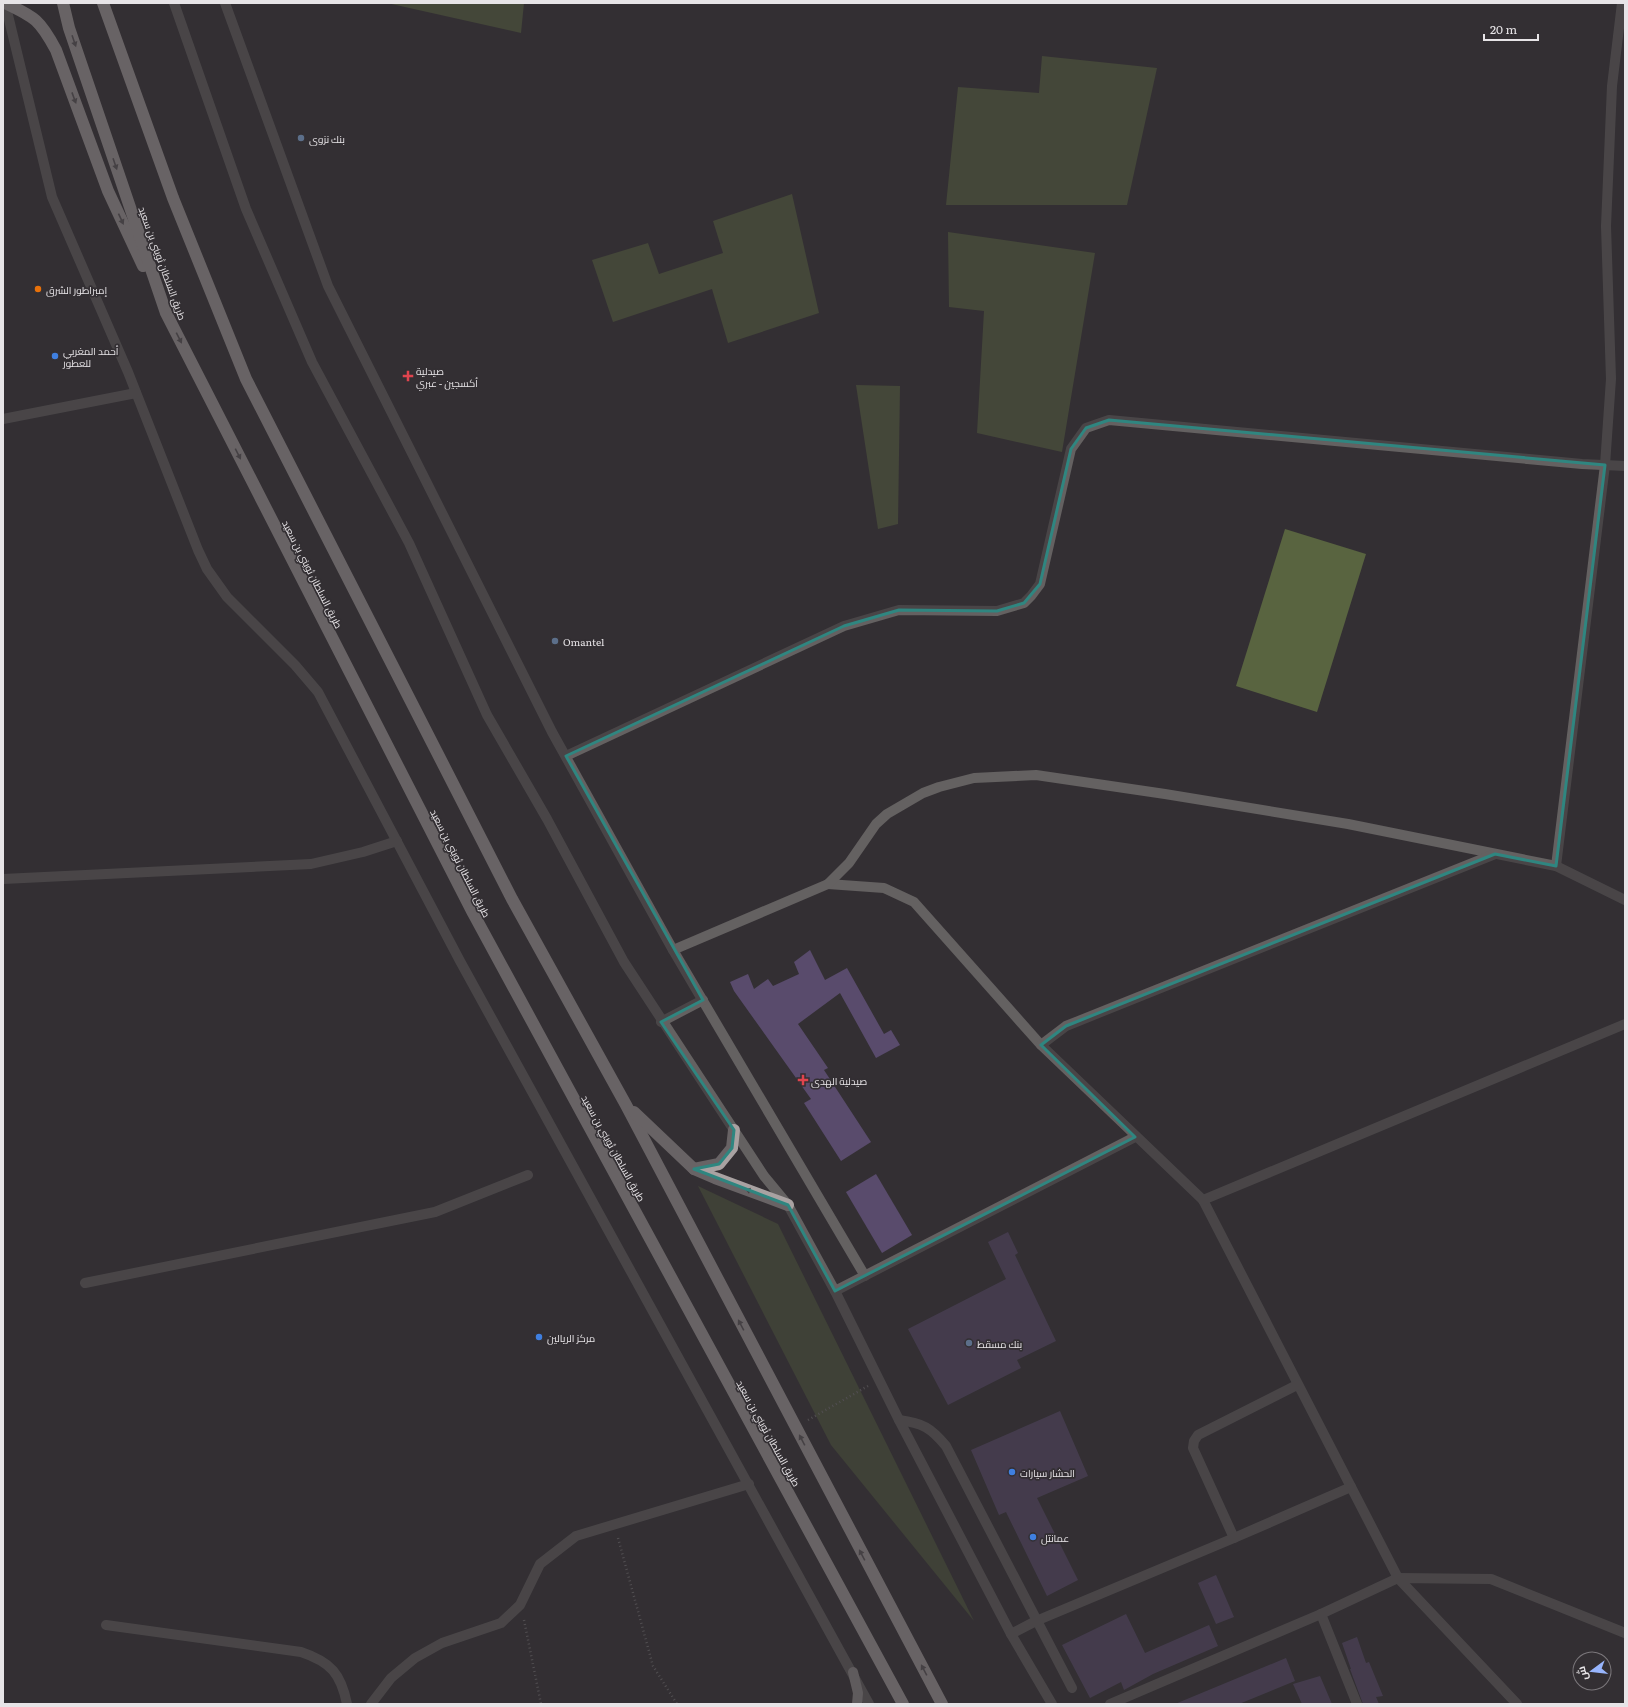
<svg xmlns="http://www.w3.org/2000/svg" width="1628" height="1707" font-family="Literata,Cairo,serif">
<rect width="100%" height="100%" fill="#332f33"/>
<polygon fill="#4e573c" points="698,1186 778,1224 974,1621 831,1445"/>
<g fill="#596440">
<polygon points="387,3 524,3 521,33"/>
<polygon points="1042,56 1157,68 1127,205 946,205 958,87 1039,93"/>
<polygon points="792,194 819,313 728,343 712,289 613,322 592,260 648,243 659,274 723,253 713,221"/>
<polygon points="948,232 1095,253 1062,452 977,433 984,311 949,307"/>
<polygon points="856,385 900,386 898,524 878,529"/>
<polygon points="1285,529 1366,554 1317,712 1236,686"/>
</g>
<g fill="#594b6c">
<polygon points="810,950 825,980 847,968 884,1034 891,1030 900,1045 876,1058 840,993 798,1024 828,1068 824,1070 871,1142 841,1161 804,1103 811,1099 734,991 730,982 748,974 754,989 768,979 773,986 799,974 794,962"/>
<polygon points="876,1174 912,1235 882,1253 846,1192"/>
<polygon points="1008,1232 1018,1253 1015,1255 1056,1341 1017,1360 1021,1368 948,1405 908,1329 1006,1279 988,1242"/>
<polygon points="1060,1411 1088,1476 1037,1498 1078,1580 1047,1596 1006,1512 999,1515 971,1450"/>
<polygon points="1216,1575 1234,1617 1216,1624 1198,1583"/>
<polygon points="1126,1614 1145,1653 1209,1625 1218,1646 1153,1674 1124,1690 1121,1682 1090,1698 1062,1645"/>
<polygon points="1357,1637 1366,1663 1369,1662 1383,1696 1376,1697 1379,1704 1363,1704 1350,1669 1351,1669 1342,1643"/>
<polygon points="1286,1658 1295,1681 1239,1704 1175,1704"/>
<polygon points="1320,1676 1332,1704 1302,1704 1293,1684"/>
</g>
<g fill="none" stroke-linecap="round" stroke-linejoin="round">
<g stroke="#767376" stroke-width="2.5" stroke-dasharray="1 3" stroke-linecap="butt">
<polyline points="808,1420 868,1386"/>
<polyline points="618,1538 653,1666 677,1704"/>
<polyline points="524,1620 541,1704"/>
</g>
<g stroke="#646161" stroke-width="10">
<polyline points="5,3 52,197 128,372 198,550 207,569 227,597 295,665 318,692 460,961 869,1704"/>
<polyline points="174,3 246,209 312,362 409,543 487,715 547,819 624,962 764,1176 788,1205 835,1291 899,1420 1011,1634 1052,1704"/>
<polyline points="225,3 328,286 552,732 673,950 865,1276"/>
<polyline points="3,419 136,393"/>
<polyline points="566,756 844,626 899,610 997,611 1024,603 1031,596 1040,584 1071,449 1086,428 1109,420 1582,464 1625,466"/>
<polyline points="1556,866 1605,465 1611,379 1606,226 1612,86 1622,3"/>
<polyline points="3,879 311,864 363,852 397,841"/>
<polyline points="828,884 884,888 914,902 1041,1045 1203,1200 1398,1578 1517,1704"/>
<polyline points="673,950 828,884 849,863 876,824 887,814 923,793 939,787 974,778 1036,775 1165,794 1348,824 1556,866 1625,900"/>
<polyline points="661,1022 703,1000"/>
<polyline points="1041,1045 1066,1026 1495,854"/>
<polyline points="1203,1200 1625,1024"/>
<polyline points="85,1283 435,1212 528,1175"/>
<polyline points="835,1291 1135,1137"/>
<path d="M 899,1420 C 923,1423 931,1428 946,1446 L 1072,1688"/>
<polyline points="1234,1538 1193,1448 1194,1441 1198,1435 1297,1385"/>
<polyline points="1321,1614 1357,1704"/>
<path d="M 106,1625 L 301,1652 C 331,1662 341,1674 347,1704"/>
<polyline points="1011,1634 1036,1621 1234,1538 1351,1487"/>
<polyline points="371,1704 391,1678 415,1658 442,1643 501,1623 520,1605 540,1564 576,1536 749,1484"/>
<polyline points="1110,1704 1321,1614 1398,1578 1491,1579 1625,1633"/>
</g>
<polyline stroke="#969090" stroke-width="10" points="853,1672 858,1693 857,1704"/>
<g stroke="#a9a2a2" stroke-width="12">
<path d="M 5,3 C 35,17 40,20 56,50 L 108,191 L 143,266"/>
<polyline points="63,3 69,28 166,313 473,913 903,1704"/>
<polyline points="103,3 173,198 246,379 512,899 626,1105 942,1704"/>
<polyline points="634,1112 694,1169 715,1178 788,1205"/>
<polyline points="694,1169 719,1164 732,1148 734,1130"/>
</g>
</g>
<defs><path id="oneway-solid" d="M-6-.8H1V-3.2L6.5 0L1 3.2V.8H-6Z"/></defs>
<g fill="#5c575a">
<use href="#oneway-solid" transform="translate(74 41) rotate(71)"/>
<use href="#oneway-solid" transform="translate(74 98) rotate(70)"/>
<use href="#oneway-solid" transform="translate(115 164) rotate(71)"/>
<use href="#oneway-solid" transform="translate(121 219) rotate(65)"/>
<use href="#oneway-solid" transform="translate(179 338) rotate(63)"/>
<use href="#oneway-solid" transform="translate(238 454) rotate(63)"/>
<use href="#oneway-solid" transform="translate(751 1191) rotate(-160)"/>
<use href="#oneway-solid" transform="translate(741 1325) rotate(-118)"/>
<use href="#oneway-solid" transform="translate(802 1440) rotate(-118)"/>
<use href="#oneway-solid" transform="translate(862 1555) rotate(-118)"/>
<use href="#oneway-solid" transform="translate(924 1670) rotate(-118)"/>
</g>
<path d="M0 0H1628V1707H0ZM 1109,420 L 1605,465 L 1556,866 L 1495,854 L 1066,1026 L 1041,1045 L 1135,1137 L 835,1291 L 788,1205 L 694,1169 L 719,1164 L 732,1148 L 734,1130 L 661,1022 L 703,1000 L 566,756 L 844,626 L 899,610 L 997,611 L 1024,603 L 1040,584 L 1071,449 L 1086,428 Z" fill="#332f33" fill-opacity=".55" fill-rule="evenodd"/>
<path fill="none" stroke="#2f8680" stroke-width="3" stroke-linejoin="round" d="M 1109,420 L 1605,465 L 1556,866 L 1495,854 L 1066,1026 L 1041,1045 L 1135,1137 L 835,1291 L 788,1205 L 694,1169 L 719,1164 L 732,1148 L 734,1130 L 661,1022 L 703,1000 L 566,756 L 844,626 L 899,610 L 997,611 L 1024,603 L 1040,584 L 1071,449 L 1086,428 Z"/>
<g fill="#5c6f8a" stroke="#332f33" stroke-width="1.5">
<circle cx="301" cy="138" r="4"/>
<circle cx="555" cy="641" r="4"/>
<circle cx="969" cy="1343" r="4"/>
</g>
<circle fill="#e8710a" stroke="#332f33" stroke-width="1.5" cx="38" cy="289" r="4"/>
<g fill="#3f7fe0" stroke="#332f33" stroke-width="1.5">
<circle cx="55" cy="356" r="4"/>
<circle cx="539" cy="1337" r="4"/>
<circle cx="1012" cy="1472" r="4"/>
<circle cx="1033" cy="1537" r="4"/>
</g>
<g fill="#e0444e" stroke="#332f33" stroke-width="1.5">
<path d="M406 370h4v4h4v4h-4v4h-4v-4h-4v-4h4z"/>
<path d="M801 1074h4v4h4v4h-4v4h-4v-4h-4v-4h4z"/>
</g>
<g text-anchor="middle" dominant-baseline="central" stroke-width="3.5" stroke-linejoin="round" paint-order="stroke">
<g font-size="10" fill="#e7e4e7" stroke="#332f33" text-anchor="start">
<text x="309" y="138">بنك نزوى</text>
<text x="46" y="289">إمبراطور الشرق</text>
<text x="63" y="350">أحمد المغربي<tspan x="63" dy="12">للعطور</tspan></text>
<text x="416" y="370">صيدلية<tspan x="416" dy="12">أكسجين - عبري</tspan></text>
<text x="563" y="641">Omantel</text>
<text x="811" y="1080">صيدلية الهدى</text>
<text x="547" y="1337">مركز الريالين</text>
<text x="977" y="1343">بنك مسقط</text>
<text x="1020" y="1472">الحشار سيارات</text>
<text x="1041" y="1537">عمانتل</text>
</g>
<g font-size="10" fill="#e7e4e7" stroke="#332f33">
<text transform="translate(163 263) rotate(70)">طريق السلطان ثويني بن سعيد</text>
<text transform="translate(313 574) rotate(63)">طريق السلطان ثويني بن سعيد</text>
<text transform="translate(461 863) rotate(63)">طريق السلطان ثويني بن سعيد</text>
<text transform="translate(614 1148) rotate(61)">طريق السلطان ثويني بن سعيد</text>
<text transform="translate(769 1433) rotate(61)">طريق السلطان ثويني بن سعيد</text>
</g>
</g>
<rect width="1628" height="1707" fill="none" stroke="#e7e4e7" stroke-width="8"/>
<g transform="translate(1592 1671) rotate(255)"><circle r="19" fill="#332f33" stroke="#7b777b"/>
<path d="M0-3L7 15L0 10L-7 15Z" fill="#98b5fd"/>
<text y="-6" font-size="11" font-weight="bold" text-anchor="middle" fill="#e7e4e7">ش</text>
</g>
<path d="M1484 34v6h54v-6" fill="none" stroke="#e7e4e7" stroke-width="2"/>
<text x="1490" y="34" font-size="12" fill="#e7e4e7" stroke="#332f33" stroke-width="3" paint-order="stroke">20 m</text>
</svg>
